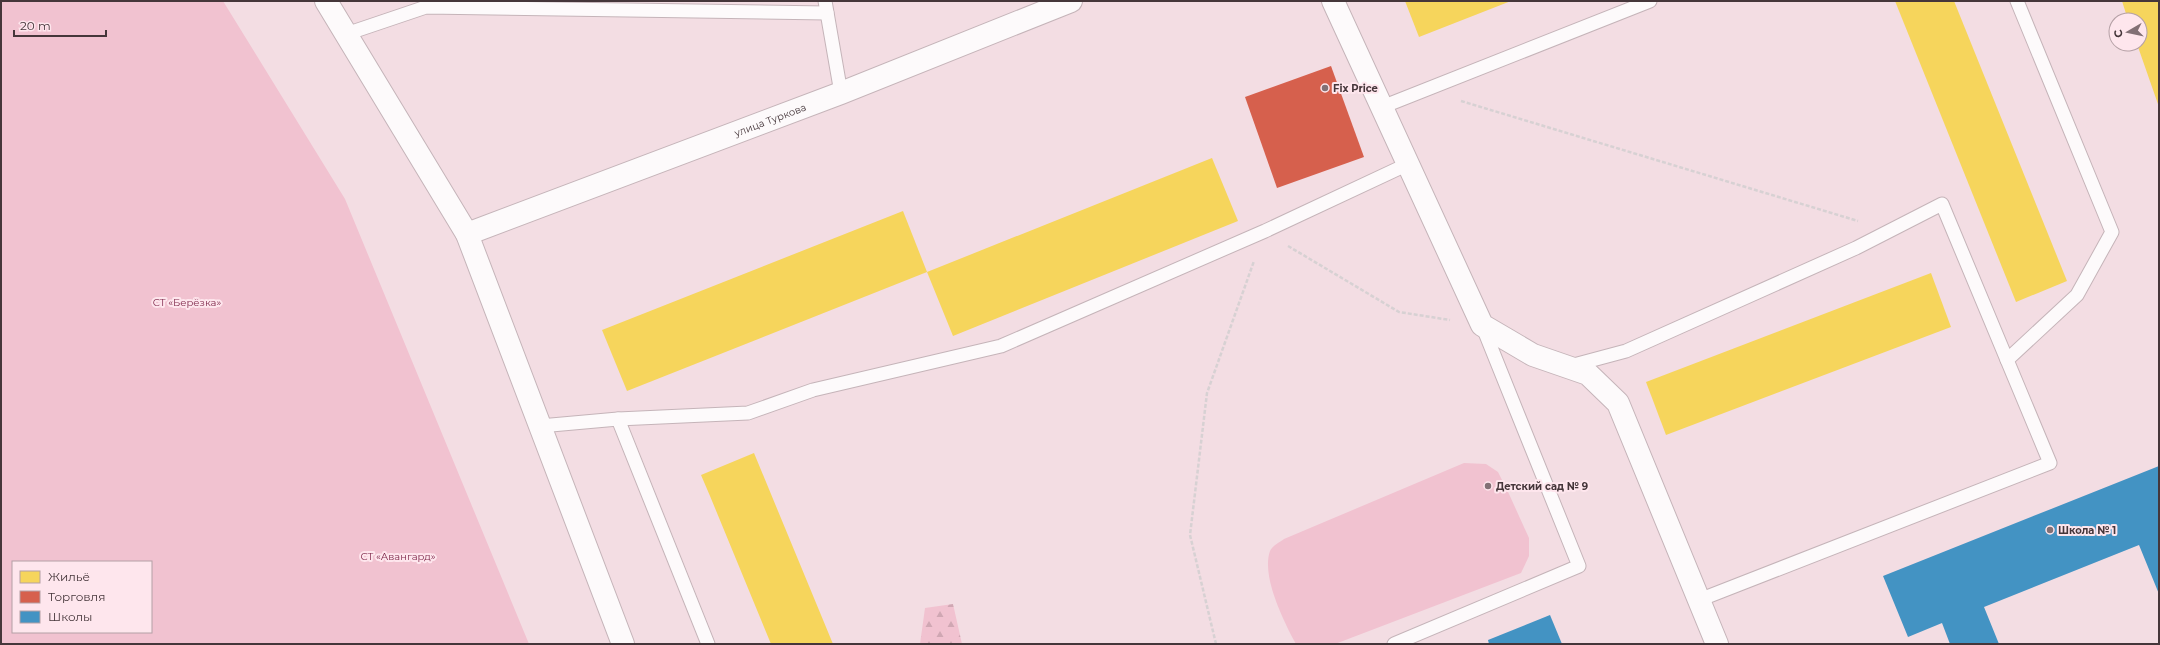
<svg xmlns="http://www.w3.org/2000/svg" width="2160" height="645" font-family="Montserrat,sans-serif">
<defs>
<pattern id="forest-firs" width="22" height="20" patternUnits="userSpaceOnUse"><rect width="22" height="20" fill="#f1c2d0"/><path d="M5 1l3.5 6h-7zM16 11l3.5 6h-7z" fill="#d0a7b3"/></pattern>
</defs>
<rect width="100%" height="100%" fill="#f3dde3"/>
<polygon fill="url(#forest-firs)" points="953,604 962,644 920,644 925,608"/>
<g fill="#f1c2d0" fill-rule="evenodd">
<path d="M 1,1 L 223,1 L 345,199 L 529,644 L 1,644 ZM 13,562 L 151,562 L 151,632 L 13,632 Z"/>
<path d="M 1464,463 L 1486,464 L 1498,472 L 1509,494 L 1529,538 L 1529,556 L 1521,573 L 1335,644 L 1296,644 C 1284,622 1261,576 1270,551 C 1272,546 1280,542 1284,539 Z"/>
</g>
<g fill="#f6d55c">
<polygon points="1405,1 1511,1 1419,37"/>
<polygon points="1895,1 1954,1 2067,281 2016,302"/>
<polygon points="2122,1 2159,1 2159,107 2137,44 2140,44 2140,20 2128,20"/>
<polygon points="1212,158 1238,221 953,336 927,272"/>
<polygon points="903,211 927,272 627,391 602,330"/>
<polygon points="1931,273 1951,327 1666,435 1646,382"/>
<polygon points="754,453 833,644 771,644 710,496 701,475"/>
</g>
<polygon fill="#d6604d" points="1331,66 1364,157 1277,188 1245,97"/>
<g fill="#4393c3">
<polygon points="2159,466 2159,594 2139,545 1984,607 1999,644 1950,644 1942,623 1908,637 1883,576"/>
<polygon points="1550,615 1562,644 1489,644 1488,640"/>
</g>
<g fill="none" stroke-linecap="round" stroke-linejoin="round">
<g stroke="#c5b4b9" stroke-width="15">
<g id="lane">
<polyline points="825,1 841,93"/>
<polyline points="346,34 426,7 827,13"/>
<polyline points="1382,107 1650,1"/>
<polyline points="2007,360 2077,295 2112,232 2017,1"/>
<polyline points="1570,366 1626,351 1856,248 1942,204 2050,463 1699,600"/>
<polyline points="618,419 748,413 813,390 1001,346 1265,231 1408,164"/>
<polyline points="540,426 618,419 708,644"/>
<polyline points="1394,644 1579,566 1482,325"/>
</g>
</g>
<g stroke="#c5b4b9" stroke-width="24">
<g id="street">
<polyline points="326,1 467,234 623,644"/>
<polyline points="1333,1 1482,325 1533,355 1588,374 1618,403 1717,644"/>
</g>
</g>
<g stroke="#c5b4b9" stroke-width="24">
<g id="secondary">
<path id="s1" d="M 467,234 L 841,93 L 1071,1"/>
</g>
</g>
<g stroke="#d7d1d3" stroke-width="2.5" stroke-dasharray="4 2" stroke-linecap="butt">
<polyline points="1461,101 1858,221"/>
<polyline points="1288,246 1399,312 1450,320"/>
<polyline points="1216,644 1190,535 1207,393 1254,261"/>
</g>
<use href="#lane" stroke="#fdfafb" stroke-width="13"/>
<use href="#street" stroke="#fdfafb" stroke-width="22"/>
<use href="#secondary" stroke="#fdfafb" stroke-width="22"/>
</g>
<g fill="#827075" stroke="#fee6ed" stroke-width="1.5">
<circle cx="1325" cy="88" r="4"/>
<circle cx="1488" cy="486" r="4"/>
<circle cx="2050" cy="530" r="4"/>
</g>
<g text-anchor="middle" dominant-baseline="central" stroke-width="4" stroke-linejoin="round" paint-order="stroke">
<g font-size="10" font-weight="bold" fill="#45363a" stroke="#fee6ed" text-anchor="start">
<text x="1333" y="88">Fix Price</text>
<text x="1496" y="486">Детский сад № 9</text>
<text x="2058" y="530">Школа № 1</text>
</g>
<g font-size="10" fill="#45363a" stroke="#fee6ed">
<text stroke="none"><textPath href="#s1" startOffset="324">улица Туркова</textPath></text>
</g>
<g font-size="10" fill="#7e274a" stroke="#fee6ed">
<text x="187" y="302">СТ «Берёзка»</text>
<text x="398" y="556">СТ «Авангард»</text>
</g>
</g>
<rect width="2160" height="645" fill="none" stroke="#45363a" stroke-width="4"/>
<rect x="12" y="561" width="140" height="72" fill="#fee6ed" stroke="#b4a0a5"/>
<rect x="20" y="571" width="20" height="12" fill="#f6d55c" stroke="#b4a0a5"/>
<text x="48" y="581" font-size="12" fill="#45363a">Жильё</text>
<rect x="20" y="591" width="20" height="12" fill="#d6604d" stroke="#b4a0a5"/>
<text x="48" y="601" font-size="12" fill="#45363a">Торговля</text>
<rect x="20" y="611" width="20" height="12" fill="#4393c3" stroke="#b4a0a5"/>
<text x="48" y="621" font-size="12" fill="#45363a">Школы</text>
<g transform="translate(2128 32) rotate(261)"><circle r="19" fill="#fee6ed" stroke="#b4a0a5"/>
<path d="M0-3L7 15L0 10L-7 15Z" fill="#827075"/>
<text y="-6" font-size="11" font-weight="bold" text-anchor="middle" fill="#45363a">С</text>
</g>
<path d="M14 30v6h92v-6" fill="none" stroke="#45363a" stroke-width="2"/>
<text x="20" y="30" font-size="12" fill="#45363a" stroke="#fee6ed" stroke-width="3" paint-order="stroke">20 m</text>
</svg>
